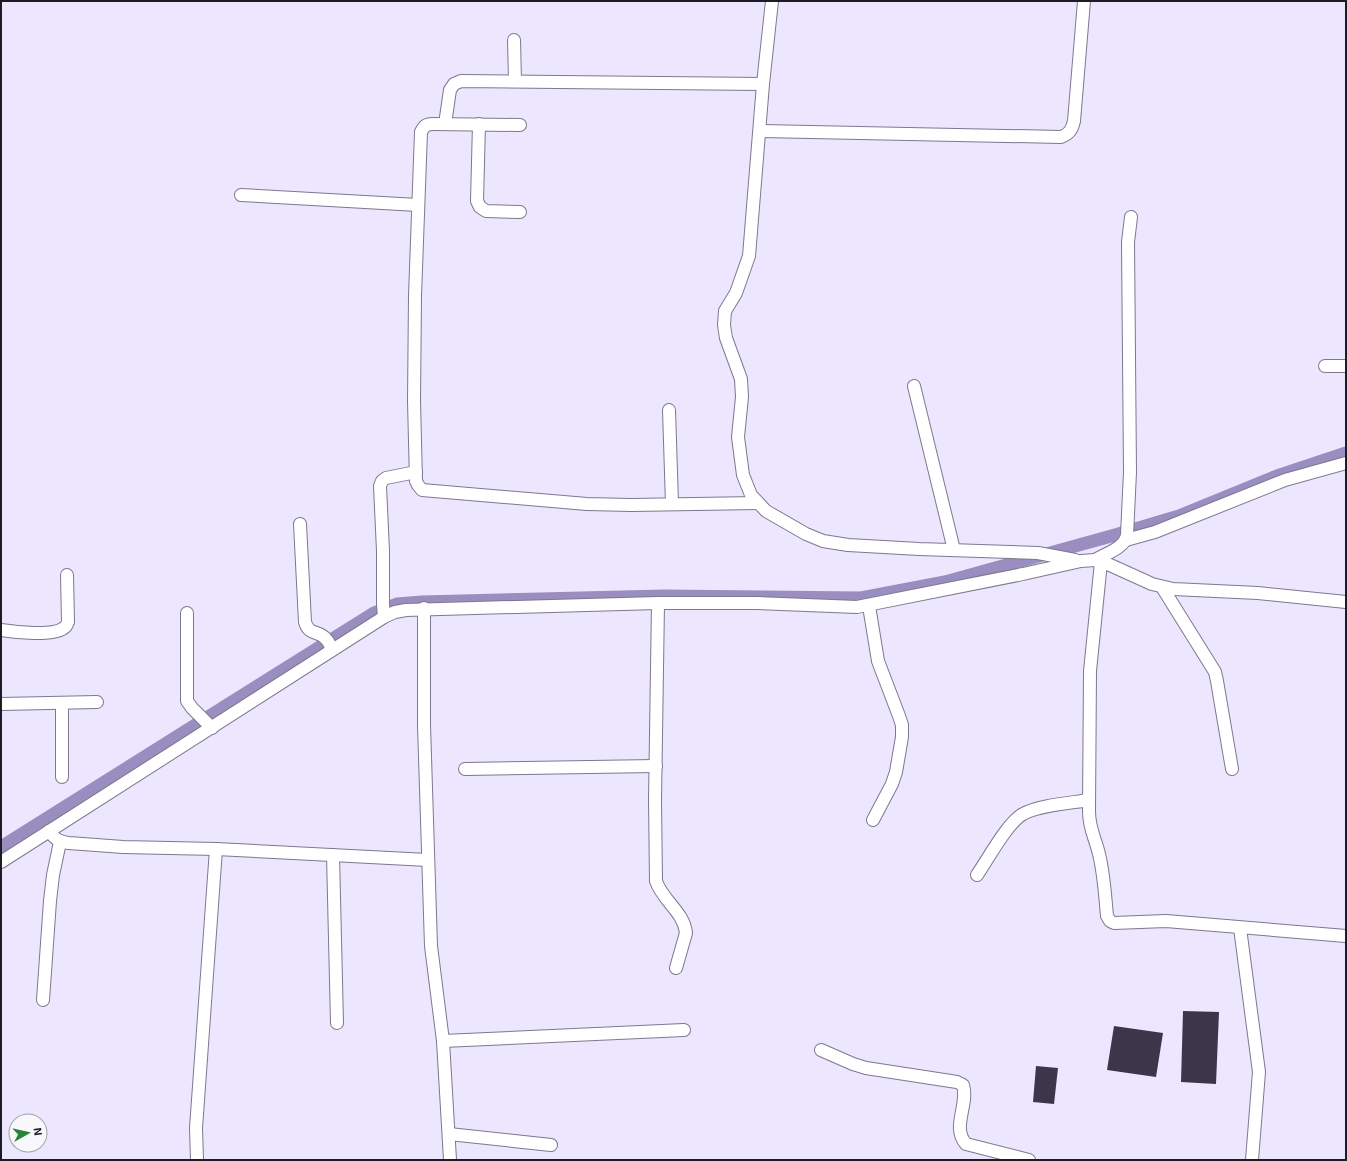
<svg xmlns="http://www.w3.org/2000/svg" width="1347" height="1161" font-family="'Exo 2',sans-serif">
<rect width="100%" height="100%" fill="#ece7ff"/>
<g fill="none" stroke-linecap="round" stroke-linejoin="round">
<polyline stroke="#998ebf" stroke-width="13" points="1,847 374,613 397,604 422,602 664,596 861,598 945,582 1115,535 1179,516 1277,476 1346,453"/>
</g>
<g fill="#3b3649">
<polygon points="1183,1011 1219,1012 1216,1084 1181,1082"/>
<polygon points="1114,1026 1163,1033 1156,1077 1107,1070"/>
<polygon points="1036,1066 1058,1068 1054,1104 1033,1102"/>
</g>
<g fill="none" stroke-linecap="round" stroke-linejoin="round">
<g stroke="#7d788d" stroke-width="14">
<g id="minor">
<polyline points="772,1 763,84 749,256 736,293 725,311 724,325 726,338 741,379 742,397 738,437 743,475 751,495 766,511 806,534 823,541 848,545 919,549 1038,553 1075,560"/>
<polyline points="514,40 515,81"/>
<polyline points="445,124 450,90 454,84 461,81 763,84"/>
<polyline points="479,124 477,201 480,207 486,211 520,212"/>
<path d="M 520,125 L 433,124 C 426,124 424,126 421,132 L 415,296 L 414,401 L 416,481 L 418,485 L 422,490 L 587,504 L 631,505 L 758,503"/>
<path d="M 760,131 L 1061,137 C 1069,134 1072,130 1074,121 L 1084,1"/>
<polyline points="241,195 418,205"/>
<polyline points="1325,366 1346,366"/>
<polyline points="914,386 954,550"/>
<polyline points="669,410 672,504"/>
<path d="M 300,524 L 305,622 C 309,636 319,630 326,639 C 329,642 331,647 332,650"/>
<polyline points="1126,540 1155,532 1285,480 1346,463"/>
<path d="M 1095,560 C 1105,554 1125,548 1127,535 L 1130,472 L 1128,242 L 1131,217"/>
<path d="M 1101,562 L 1090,671 L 1089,811 C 1089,829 1095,837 1099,854 C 1104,874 1105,895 1107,916 L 1110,921 L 1114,923 L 1166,921 L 1346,936"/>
<polyline points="1162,587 1215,672 1217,681 1232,769"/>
<path d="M 658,603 L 655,801 L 656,881 C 662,900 684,912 686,933 L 676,968"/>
<polyline points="869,606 878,661 899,716 902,725 902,737 896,772 892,784 873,820"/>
<polyline points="424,608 424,725 431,946 443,1041 450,1160"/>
<polyline points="187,613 187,701 192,708 212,728"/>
<polyline points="384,617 383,604 383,551 380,486 382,481 386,478 416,472"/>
<path d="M 1,630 C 14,632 55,637 65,627 C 67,626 67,623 68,622 L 67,575"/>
<polyline points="1,704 97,702"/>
<polyline points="465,769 656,766"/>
<polyline points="62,777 62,703"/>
<path d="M 49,831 C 55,839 59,842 69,843 L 123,847 L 216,849 L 428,860"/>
<polyline points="333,855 337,1023"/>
<polyline points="1,862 384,617 395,612 406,610 658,603 757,603 857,607 1023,574 1081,561 1095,560 1110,565 1152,584 1173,589 1258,593 1346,602"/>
<path d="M 977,875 C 988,859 1008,822 1023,814 C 1039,805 1071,803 1089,800"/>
<polyline points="1240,928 1259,1072 1252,1160"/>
<polyline points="43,1000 50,901 53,875 60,842"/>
<polyline points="443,1041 684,1030"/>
<path d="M 821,1050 L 853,1064 L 866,1068 L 957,1082 L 963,1085 C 969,1105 951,1127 966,1144 L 1029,1160"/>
<polyline points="449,1134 551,1145"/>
<polyline points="197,1160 196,1128 216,849"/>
</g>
</g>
<use href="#minor" stroke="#fff" stroke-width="12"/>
</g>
<rect width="1347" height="1161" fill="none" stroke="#1d1b24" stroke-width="4"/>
<g transform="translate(28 1133) rotate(82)"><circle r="19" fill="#f8f8fc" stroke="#a0a0a6"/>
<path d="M0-3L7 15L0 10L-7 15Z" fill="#288435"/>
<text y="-6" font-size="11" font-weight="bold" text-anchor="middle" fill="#1d1b24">N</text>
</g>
</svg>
